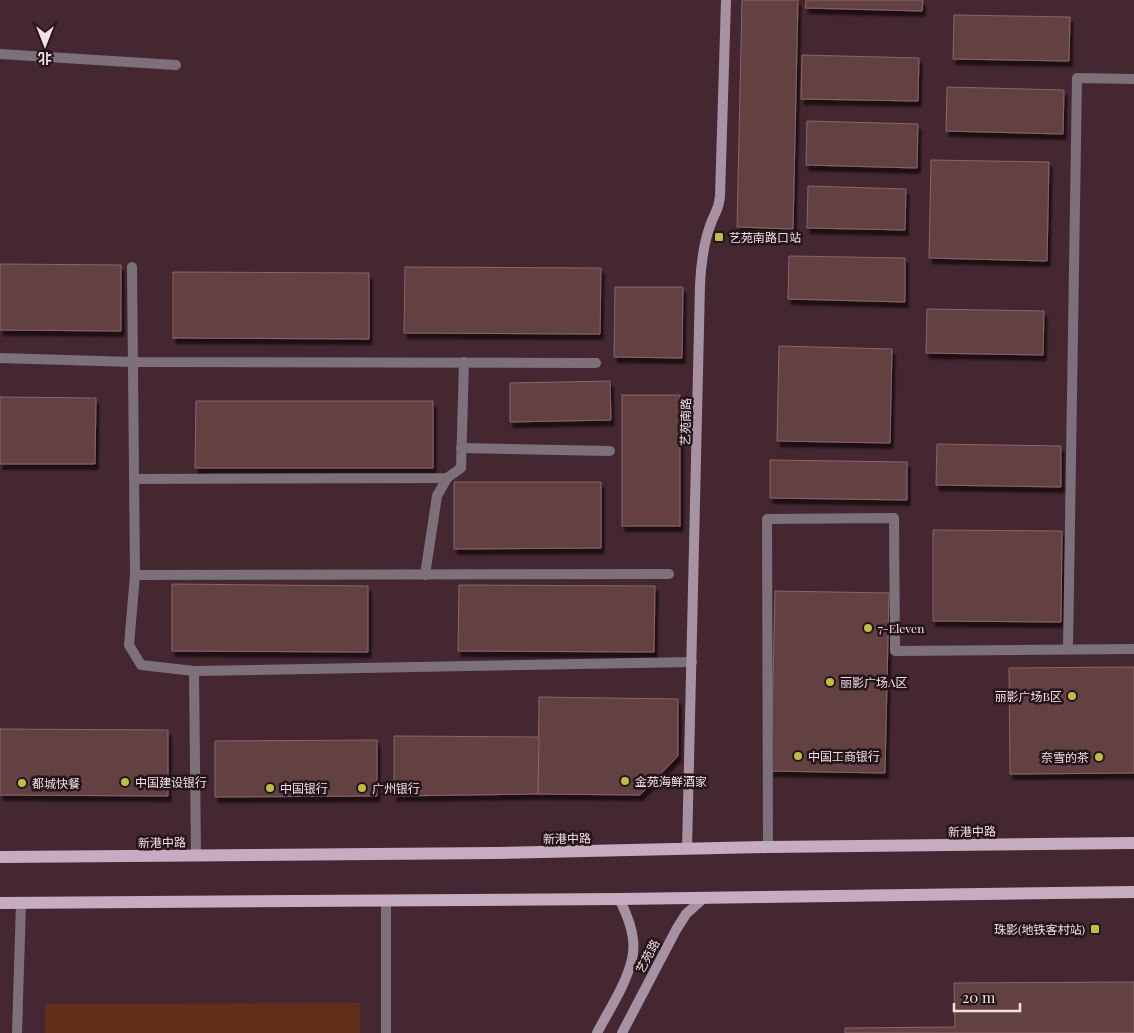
<svg xmlns="http://www.w3.org/2000/svg" width="1134" height="1033" font-family="'Playfair Display','Noto Sans SC',serif">
<defs>
<filter id="shadow"><feDropShadow dx="3" dy="5.5" stdDeviation="1" flood-color="#0009"/></filter>
</defs>
<rect width="100%" height="100%" fill="#452732"/>
<polygon fill="#632e19" points="360,1003 360,1033 45,1033 45,1004"/>
<g fill="#644142" stroke="#8a6565" filter="url(#shadow)">
<polygon points="742,0 798,0 793,229 737,227"/>
<polygon points="806,0 923,0 922,11 805,8"/>
<polygon points="954,15 1070,17 1069,61 953,59"/>
<polygon points="802,55 919,58 918,101 801,99"/>
<polygon points="947,87 1064,90 1063,134 946,131"/>
<polygon points="807,121 918,124 917,168 806,165"/>
<polygon points="931,160 1049,162 1047,261 929,258"/>
<polygon points="808,186 906,189 905,230 807,228"/>
<polygon points="789,256 905,258 905,302 788,299"/>
<polygon points="0,264 121,265 121,331 0,330"/>
<polygon points="405,267 601,268 600,334 404,333"/>
<polygon points="173,272 369,273 369,339 173,338"/>
<polygon points="615,287 683,287 682,358 614,357"/>
<polygon points="927,309 1044,311 1043,355 926,353"/>
<polygon points="779,346 892,349 890,443 777,441"/>
<polygon points="610,381 611,420 510,422 510,383"/>
<rect x="622" y="395" width="58" height="131"/>
<polygon points="0,397 96,398 95,464 0,464"/>
<polygon points="196,401 433,401 433,468 195,468"/>
<polygon points="937,444 1061,446 1061,487 936,485"/>
<polygon points="770,460 907,462 907,500 770,498"/>
<polygon points="454,482 601,482 601,548 454,549"/>
<polygon points="933,530 1062,531 1061,622 933,621"/>
<polygon points="172,584 368,586 368,652 172,651"/>
<polygon points="459,585 655,586 654,652 458,651"/>
<polygon points="775,591 889,593 885,773 771,771"/>
<polygon points="1134,667 1134,773 1010,774 1009,668"/>
<polygon points="539,697 678,699 678,756 640,795 538,794"/>
<polygon points="0,729 168,730 168,796 0,795"/>
<polygon points="394,736 539,737 538,794 394,796"/>
<polygon points="377,740 377,796 215,797 215,741"/>
<polygon points="1134,982 1134,1033 845,1033 845,1028 955,1027 954,983"/>
</g>
<g fill="none" stroke-linecap="round" stroke-linejoin="round">
<g stroke="#7c707a" stroke-width="10">
<polyline points="0,54 176,65"/>
<polyline points="132,267 135,575"/>
<polyline points="0,358 133,362 596,363"/>
<polyline points="461,448 610,451"/>
<polyline points="134,479 447,478 461,468 464,362"/>
<polyline points="669,574 135,575 129,645 141,665 194,671 692,662"/>
<polyline points="425,575 437,496 447,478"/>
<polyline points="1068,649 1077,78 1134,79"/>
<polyline points="194,671 196,855"/>
<polyline points="768,847 767,519 894,518 895,651 1134,649"/>
<polyline points="17,1033 21,903"/>
<polyline points="386,1033 386,900"/>
</g>
<g stroke="#a692a2" stroke-width="10">
<path d="M 687,849 L 700,285 C 701,265 703,245 710,226 C 714,213 719,211 720,196 L 726,0"/>
<path d="M 597,1033 C 609,1010 626,985 632,959 C 637,939 628,916 619,899"/>
<polyline points="622,1033 676,930 686,914 705,897"/>
</g>
<g stroke="#c6acc1" stroke-width="12">
<polyline points="0,857 495,853 768,847 1134,843"/>
<polyline points="0,903 619,899 1134,892"/>
</g>
</g>
<g fill="#bdbf43" stroke="#23151a" stroke-width="2">
<rect x="714" y="232" width="10" height="10" rx="2.5"/>
<circle cx="868" cy="628" r="5"/>
<circle cx="830" cy="682" r="5"/>
<circle cx="1072" cy="696" r="5"/>
<circle cx="798" cy="756" r="5"/>
<circle cx="1099" cy="757" r="5"/>
<circle cx="625" cy="781" r="5"/>
<circle cx="125" cy="782" r="5"/>
<circle cx="22" cy="783" r="5"/>
<circle cx="270" cy="788" r="5"/>
<circle cx="362" cy="788" r="5"/>
<rect x="1090" y="924" width="10" height="10" rx="2.5"/>
</g>
<g text-anchor="middle" dominant-baseline="central" stroke-width="5" stroke-linejoin="round" paint-order="stroke">
<g font-size="12" fill="#f3dfe5" stroke="#23151a" text-anchor="start">
<text x="729" y="237">艺苑南路口站</text>
<text x="878" y="628">7-Eleven</text>
<text x="840" y="682">丽影广场A区</text>
<text x="1062" y="696" text-anchor="end">丽影广场B区</text>
<text x="808" y="756">中国工商银行</text>
<text x="1089" y="757" text-anchor="end">奈雪的茶</text>
<text x="635" y="781">金苑海鲜酒家</text>
<text x="135" y="782">中国建设银行</text>
<text x="32" y="783">都城快餐</text>
<text x="280" y="788">中国银行</text>
<text x="372" y="788">广州银行</text>
<text x="1085" y="929" text-anchor="end">珠影(地铁客村站)</text>
</g>
<g font-size="12" fill="#f3dfe5" stroke="#23151a">
<text transform="translate(685 422) rotate(-89)">艺苑南路</text>
<text transform="translate(972 831) rotate(-1)">新港中路</text>
<text transform="translate(567 838) rotate(-1)">新港中路</text>
<text transform="translate(162 842) rotate(-1)">新港中路</text>
<text transform="translate(647 956) rotate(-62)">艺苑路</text>
</g>
</g>
<g transform="translate(45 45) rotate(180)" stroke="#23151a" stroke-width="4" paint-order="stroke">
<path d="M0-4L9 19L0 12L-9 19Z" fill="#f3dfe5"/>
<text y="-8" font-size="14" font-weight="bold" text-anchor="middle" fill="#f3dfe5">北</text>
</g>
<path d="M954 1003v8h66v-8" fill="none" stroke="#f3dfe5" stroke-width="2.5"/>
<text x="962" y="1003" font-size="15" fill="#f3dfe5" stroke="#23151a" stroke-width="4" paint-order="stroke">20 m</text>
</svg>
